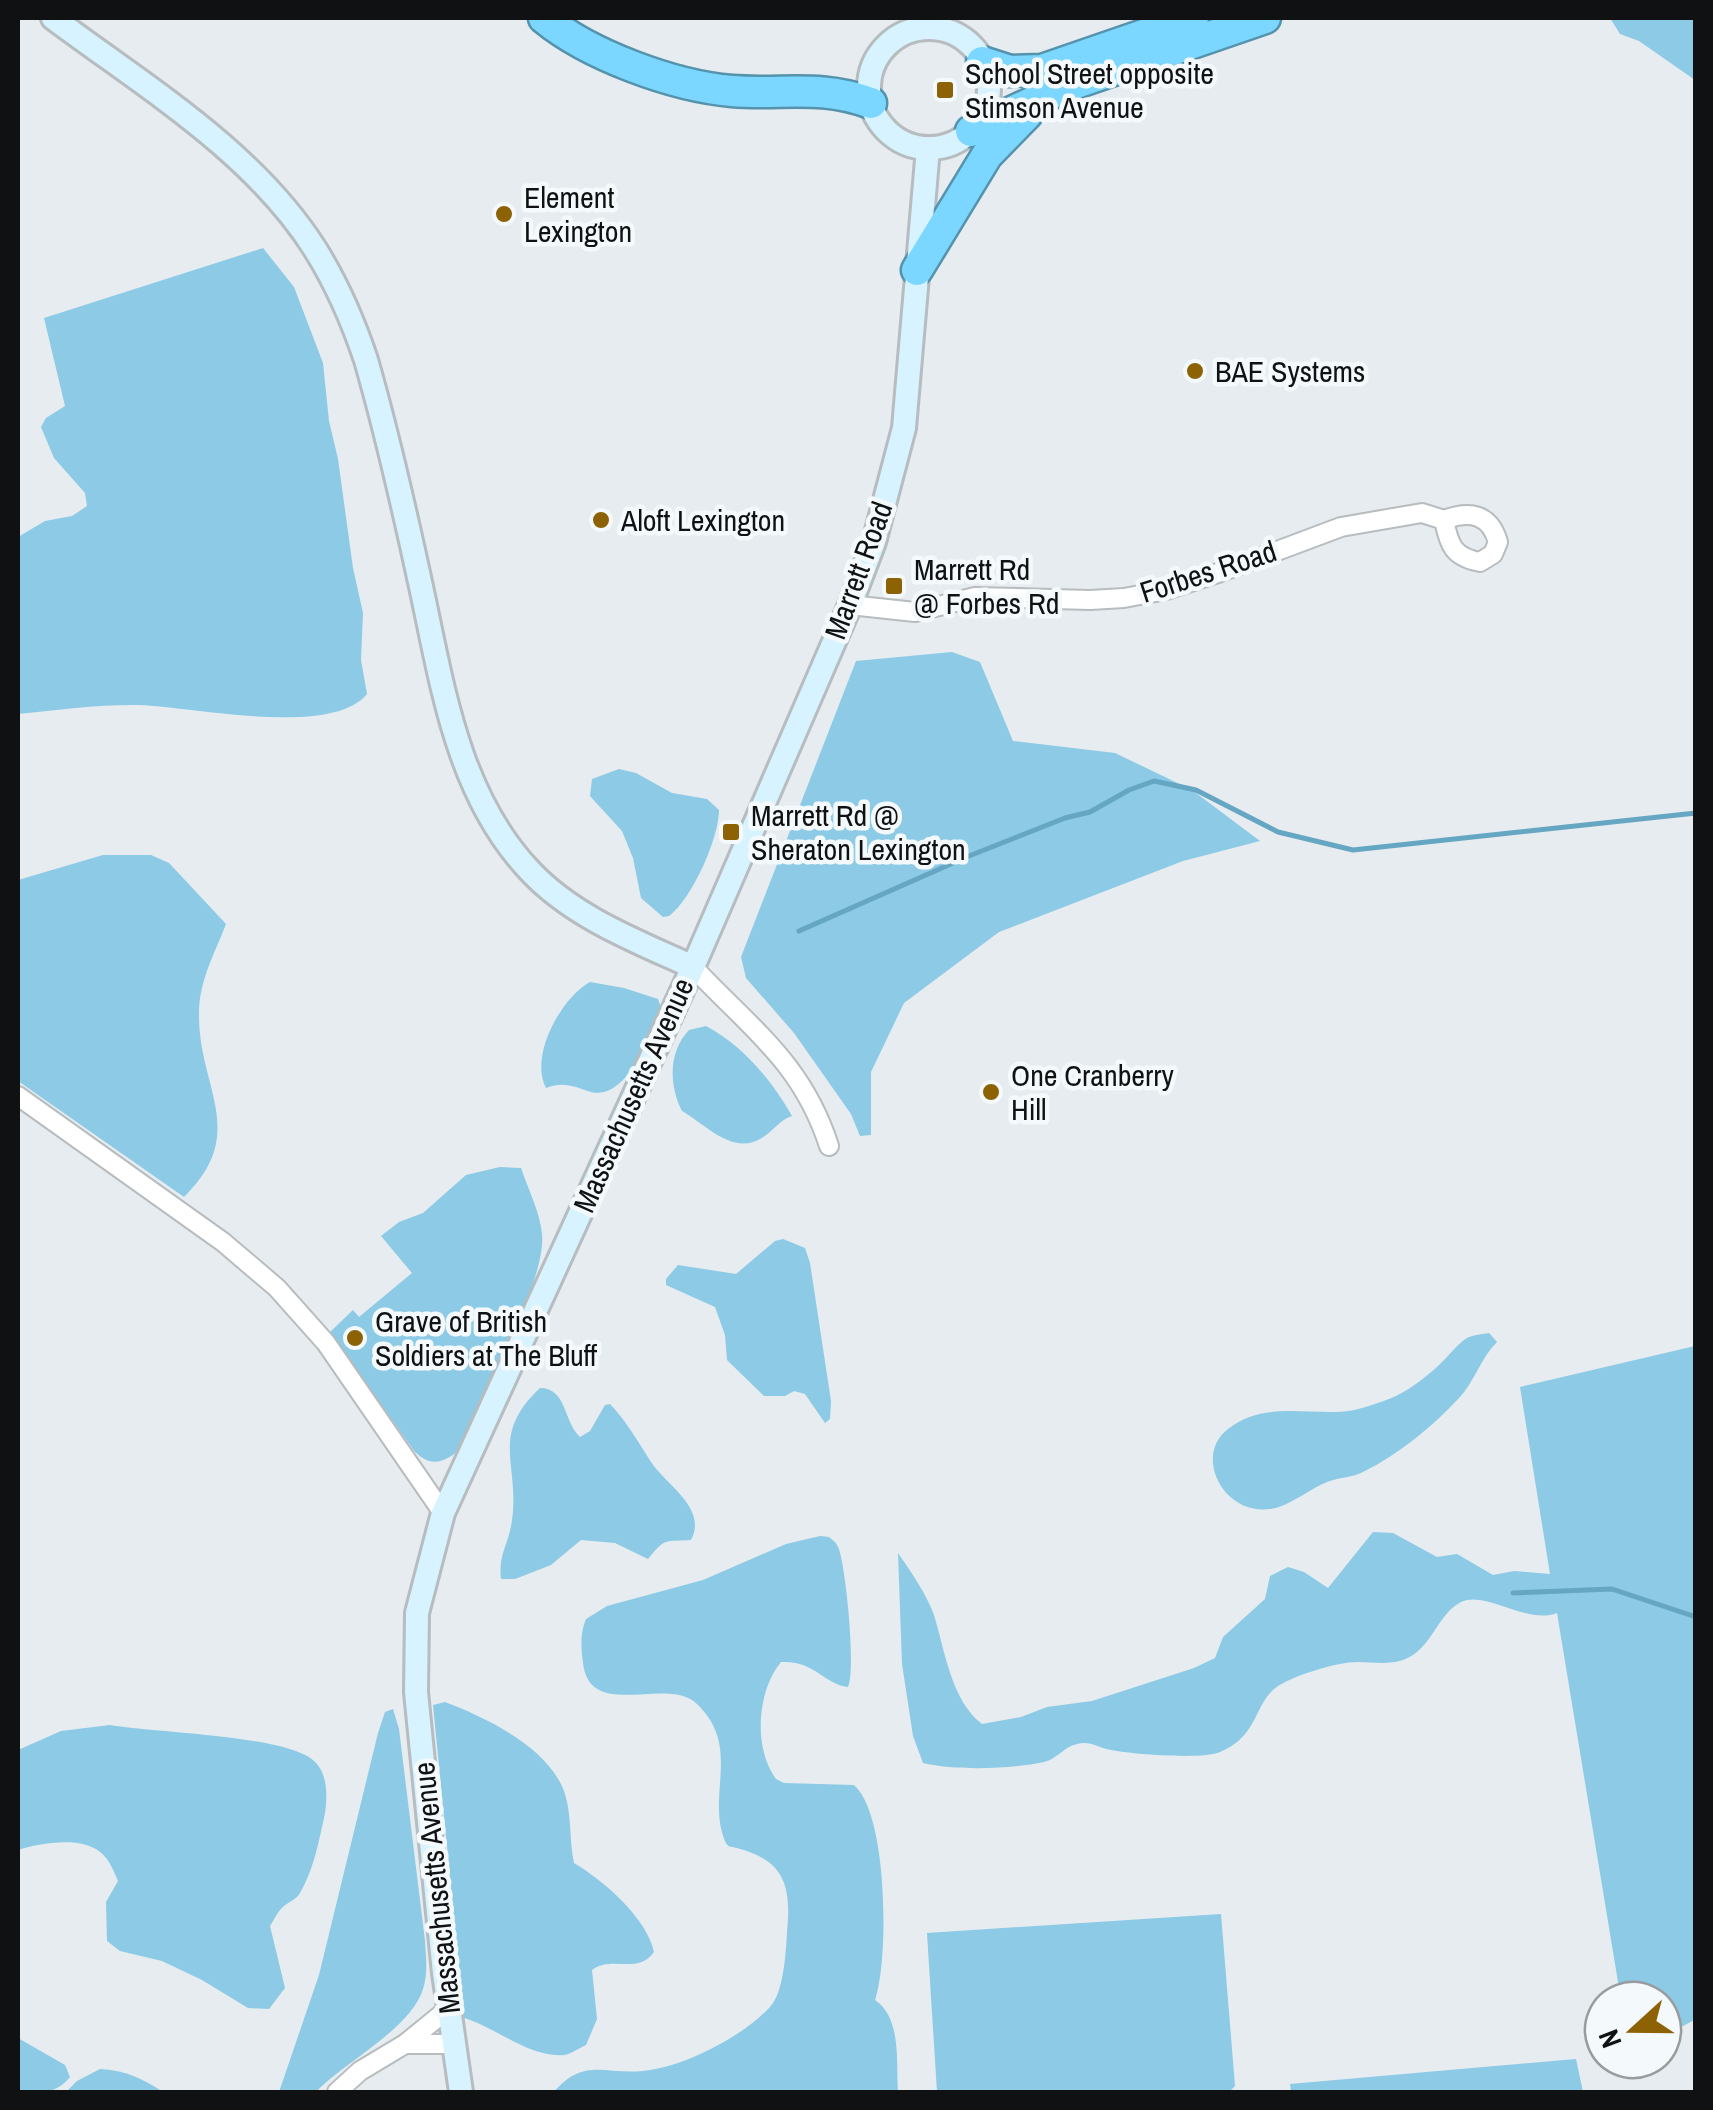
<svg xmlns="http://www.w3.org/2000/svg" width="1713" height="2110" font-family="'Archivo Narrow',sans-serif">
<rect width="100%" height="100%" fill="#e6ecef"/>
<g fill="#8ccae6">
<polygon points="1610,18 1695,18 1695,80 1639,41 1620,34"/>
<path d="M 263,248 L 294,287 L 323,363 L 329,421 L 338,459 L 353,568 L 363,613 L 361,660 L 367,694 C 330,739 188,705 133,705 C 94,705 57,710 18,714 L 18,537 L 45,521 L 72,516 L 87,506 L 85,493 L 54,458 L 41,427 L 46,418 L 65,406 L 44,318 Z"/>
<polygon points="952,652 980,662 1013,741 1115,753 1192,790 1260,841 1183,861 999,932 904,1003 871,1072 871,1135 860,1136 851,1114 794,1033 746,978 741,957 856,661"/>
<path d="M 619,769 L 636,773 L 672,793 L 707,799 L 719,810 C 719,838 692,899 669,916 L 663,917 L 641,898 L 633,858 L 622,831 L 590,796 L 592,779 Z"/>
<path d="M 103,855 L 151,855 L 169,863 L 226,924 C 214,955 199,981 199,1014 C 198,1088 250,1132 184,1197 L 18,1081 L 18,880 Z"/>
<path d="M 590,982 L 624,988 L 658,999 L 662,1010 C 651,1036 626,1101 591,1092 C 575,1087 564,1081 546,1088 C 529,1056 561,998 590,982 Z"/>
<path d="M 706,1026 C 743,1046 771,1079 792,1116 C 779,1120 773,1132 760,1139 C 732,1155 705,1124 682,1111 C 669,1086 668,1052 689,1030 Z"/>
<path d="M 500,1167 L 521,1168 C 528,1189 540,1212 542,1234 C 547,1281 479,1403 458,1451 C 443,1463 431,1467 415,1452 L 329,1333 L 353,1310 L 359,1317 L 412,1273 L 381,1236 L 399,1222 L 423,1213 L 466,1175 Z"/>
<polygon points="783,1239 805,1248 810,1263 831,1401 830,1419 825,1423 805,1394 794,1391 785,1396 764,1396 727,1360 725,1335 715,1307 666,1285 666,1279 678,1265 736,1274 775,1241"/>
<path d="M 1489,1333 L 1497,1342 C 1480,1359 1475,1381 1459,1398 C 1431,1428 1399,1454 1363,1472 C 1351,1478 1339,1477 1327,1482 C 1310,1489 1296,1501 1279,1507 C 1227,1523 1191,1457 1228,1429 C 1259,1405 1294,1412 1330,1412 C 1351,1413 1370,1406 1389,1399 C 1406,1393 1426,1377 1439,1365 C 1448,1357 1457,1344 1467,1338 C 1473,1335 1483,1334 1489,1333 Z"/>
<path d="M 1695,1346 L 1696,2019 L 1663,2037 L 1663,2000 L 1621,2000 L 1557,1613 C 1526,1625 1486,1590 1461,1602 C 1436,1615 1432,1650 1403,1660 C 1387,1665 1373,1662 1358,1662 C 1336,1662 1296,1675 1278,1686 C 1253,1703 1260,1735 1220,1752 C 1202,1760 1127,1754 1106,1749 C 1096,1746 1088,1741 1077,1744 C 1065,1746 1057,1759 1044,1762 C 1011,1769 957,1771 923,1763 L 913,1736 L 902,1664 L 898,1553 C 911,1572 926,1593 934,1615 C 945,1651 951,1700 982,1724 L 1021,1717 L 1047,1707 L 1092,1701 L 1194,1668 L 1215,1658 L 1223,1637 L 1265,1599 L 1270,1576 L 1288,1567 L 1304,1572 L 1328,1588 L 1373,1532 L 1393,1533 L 1437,1557 L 1457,1554 L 1493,1575 L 1514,1571 L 1550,1574 L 1520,1387 Z"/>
<path d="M 540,1388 C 567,1388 563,1421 580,1437 L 590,1431 L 605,1405 L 610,1404 C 627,1422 638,1442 651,1462 C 666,1485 708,1508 691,1540 C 664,1542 666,1537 648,1559 L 615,1543 L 581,1540 L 551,1565 L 515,1579 L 501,1579 C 498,1553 509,1545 512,1520 C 520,1464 489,1436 540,1388 Z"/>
<path d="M 820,1536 L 829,1537 C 835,1542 836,1542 839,1549 C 846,1571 856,1668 848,1687 C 824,1684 814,1660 781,1662 C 757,1691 753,1748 776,1779 L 784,1783 L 854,1785 C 888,1814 889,1959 875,2000 C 902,2018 896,2064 898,2092 L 554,2092 C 584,2057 605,2075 643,2071 C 684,2067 742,2037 770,2007 C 786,1990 786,1941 788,1919 C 790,1877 777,1859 737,1848 C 730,1846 728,1848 725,1841 C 706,1795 742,1747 697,1704 C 668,1675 590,1722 583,1663 C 581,1648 580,1633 586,1619 L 607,1606 L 703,1580 L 786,1544 Z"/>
<path d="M 445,1702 C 487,1718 550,1748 565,1794 C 572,1817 569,1840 574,1863 C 604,1881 647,1918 654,1952 C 638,1975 611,1955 592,1970 L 597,2019 L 586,2045 C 579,2048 571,2054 564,2055 C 530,2058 495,2027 464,2018 L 433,1705 Z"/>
<path d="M 393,1709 L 399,1729 L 425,1941 C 426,1958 428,1973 423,1989 C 411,2029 344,2062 316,2092 L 279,2092 L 319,1975 L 378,1733 L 385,1712 Z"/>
<path d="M 110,1725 C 155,1733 286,1735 314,1761 C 331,1776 327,1808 322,1827 C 317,1850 312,1872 300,1893 C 295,1901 289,1901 283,1907 C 277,1912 274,1920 270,1926 L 285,1988 L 269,2009 L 248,2008 L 202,1980 L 162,1961 L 120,1951 L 107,1941 L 106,1902 L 118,1881 C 113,1869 108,1856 96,1849 C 76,1837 38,1843 18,1850 L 18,1750 L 61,1731 Z"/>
<polygon points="1221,1914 1235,2086 1229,2092 937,2092 927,1933"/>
<path d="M 18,2038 L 65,2065 L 70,2077 C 55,2095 40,2093 18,2092 Z"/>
<polygon points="1576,2059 1583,2092 1291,2092 1290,2084"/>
<path d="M 100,2069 C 125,2070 143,2079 163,2092 L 66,2092 L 77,2081 Z"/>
</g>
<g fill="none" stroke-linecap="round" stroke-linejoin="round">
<g stroke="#65a6c2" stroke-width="5">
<polyline points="799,931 969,856 1065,818 1090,812 1129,790 1154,781 1196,790 1278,832 1353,850 1696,813"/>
<polyline points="1513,1593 1612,1589 1696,1617"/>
</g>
<g stroke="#b7bcbf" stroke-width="22">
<g id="minor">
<path d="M 850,605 L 915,612 L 975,597 L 1090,600 L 1124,598 L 1166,590 L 1221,572 L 1341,527 L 1422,513 L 1444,520 C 1449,545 1453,557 1480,562 L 1493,554 L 1498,542 C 1490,514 1470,510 1444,520"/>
<path d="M 693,967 C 750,1028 802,1062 829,1146"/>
<polyline points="18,1096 223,1242 277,1288 326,1343 443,1513"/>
<polyline points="405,2044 452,2044"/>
<polyline points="337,2092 360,2071 405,2044 448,2009"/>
</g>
</g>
<g stroke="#b7bcbf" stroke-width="28">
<g id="secondary">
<path d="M 53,18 C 144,86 253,151 315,249 C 337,284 353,321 366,360 C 387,433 404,508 420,582 C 442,682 456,793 530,871 C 573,917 636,941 693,967"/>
<circle cx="929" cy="88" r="60"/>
<polyline points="461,2092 444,1973 416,1692 417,1613 443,1513 693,967 850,605 874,542 904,428 928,148"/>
</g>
</g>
<g stroke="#5592ac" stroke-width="35">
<g id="motorway">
<path d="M 544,18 C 589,55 673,86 732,91 C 783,95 819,84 871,103"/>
<polyline points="982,62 1010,71 1042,70 1193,18"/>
<polyline points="971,131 1070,85 1265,18"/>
<polyline points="917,270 987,155 1027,114"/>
</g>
</g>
<use href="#minor" stroke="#fff" stroke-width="18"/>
<use href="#secondary" stroke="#d7f3ff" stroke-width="22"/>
<use href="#motorway" stroke="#7bd7ff" stroke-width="30"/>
</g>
<g fill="#8c6205" stroke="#f4f9fc" stroke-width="4">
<rect x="935" y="80" width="20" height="20" rx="5"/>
<circle cx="504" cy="214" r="10"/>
<circle cx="1195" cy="371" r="10"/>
<circle cx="601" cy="520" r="10"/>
<rect x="884" y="576" width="20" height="20" rx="5"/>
<rect x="721" y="822" width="20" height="20" rx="5"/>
<circle cx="991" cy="1092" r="10"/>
<circle cx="355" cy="1338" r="10"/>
</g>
<g text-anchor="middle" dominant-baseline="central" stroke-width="9" stroke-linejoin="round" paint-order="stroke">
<g font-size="30" fill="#0f1112" stroke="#f4f9fc" text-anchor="start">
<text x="965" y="73">School Street opposite<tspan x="965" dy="34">Stimson Avenue</tspan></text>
<text x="524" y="197">Element<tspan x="524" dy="34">Lexington</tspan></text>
<text x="1215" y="371">BAE Systems</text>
<text x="621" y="520">Aloft Lexington</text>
<text x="914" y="569">Marrett Rd<tspan x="914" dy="34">@ Forbes Rd</tspan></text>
<text x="751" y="815">Marrett Rd @<tspan x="751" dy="34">Sheraton Lexington</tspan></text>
<text x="1011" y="1075">One Cranberry<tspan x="1011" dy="34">Hill</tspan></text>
<text x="375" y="1321">Grave of British<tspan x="375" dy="34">Soldiers at The Bluff</tspan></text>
</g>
<g font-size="30" fill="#0f1112" stroke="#f4f9fc">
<text transform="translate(858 570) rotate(-70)">Marrett Road</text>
<text transform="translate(1208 571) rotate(-18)">Forbes Road</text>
<text transform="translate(633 1095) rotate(-66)">Massachusetts Avenue</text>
<text transform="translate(436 1888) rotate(-96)">Massachusetts Avenue</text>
</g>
</g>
<rect width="1713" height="2110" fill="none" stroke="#0f1112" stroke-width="40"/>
<g transform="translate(1633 2030) rotate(249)"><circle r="48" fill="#f4f9fc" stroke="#989c9e" stroke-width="2.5"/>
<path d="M0-8L18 38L0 25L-18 38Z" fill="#8c6205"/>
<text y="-15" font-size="28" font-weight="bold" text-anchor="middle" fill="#0f1112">N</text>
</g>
</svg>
